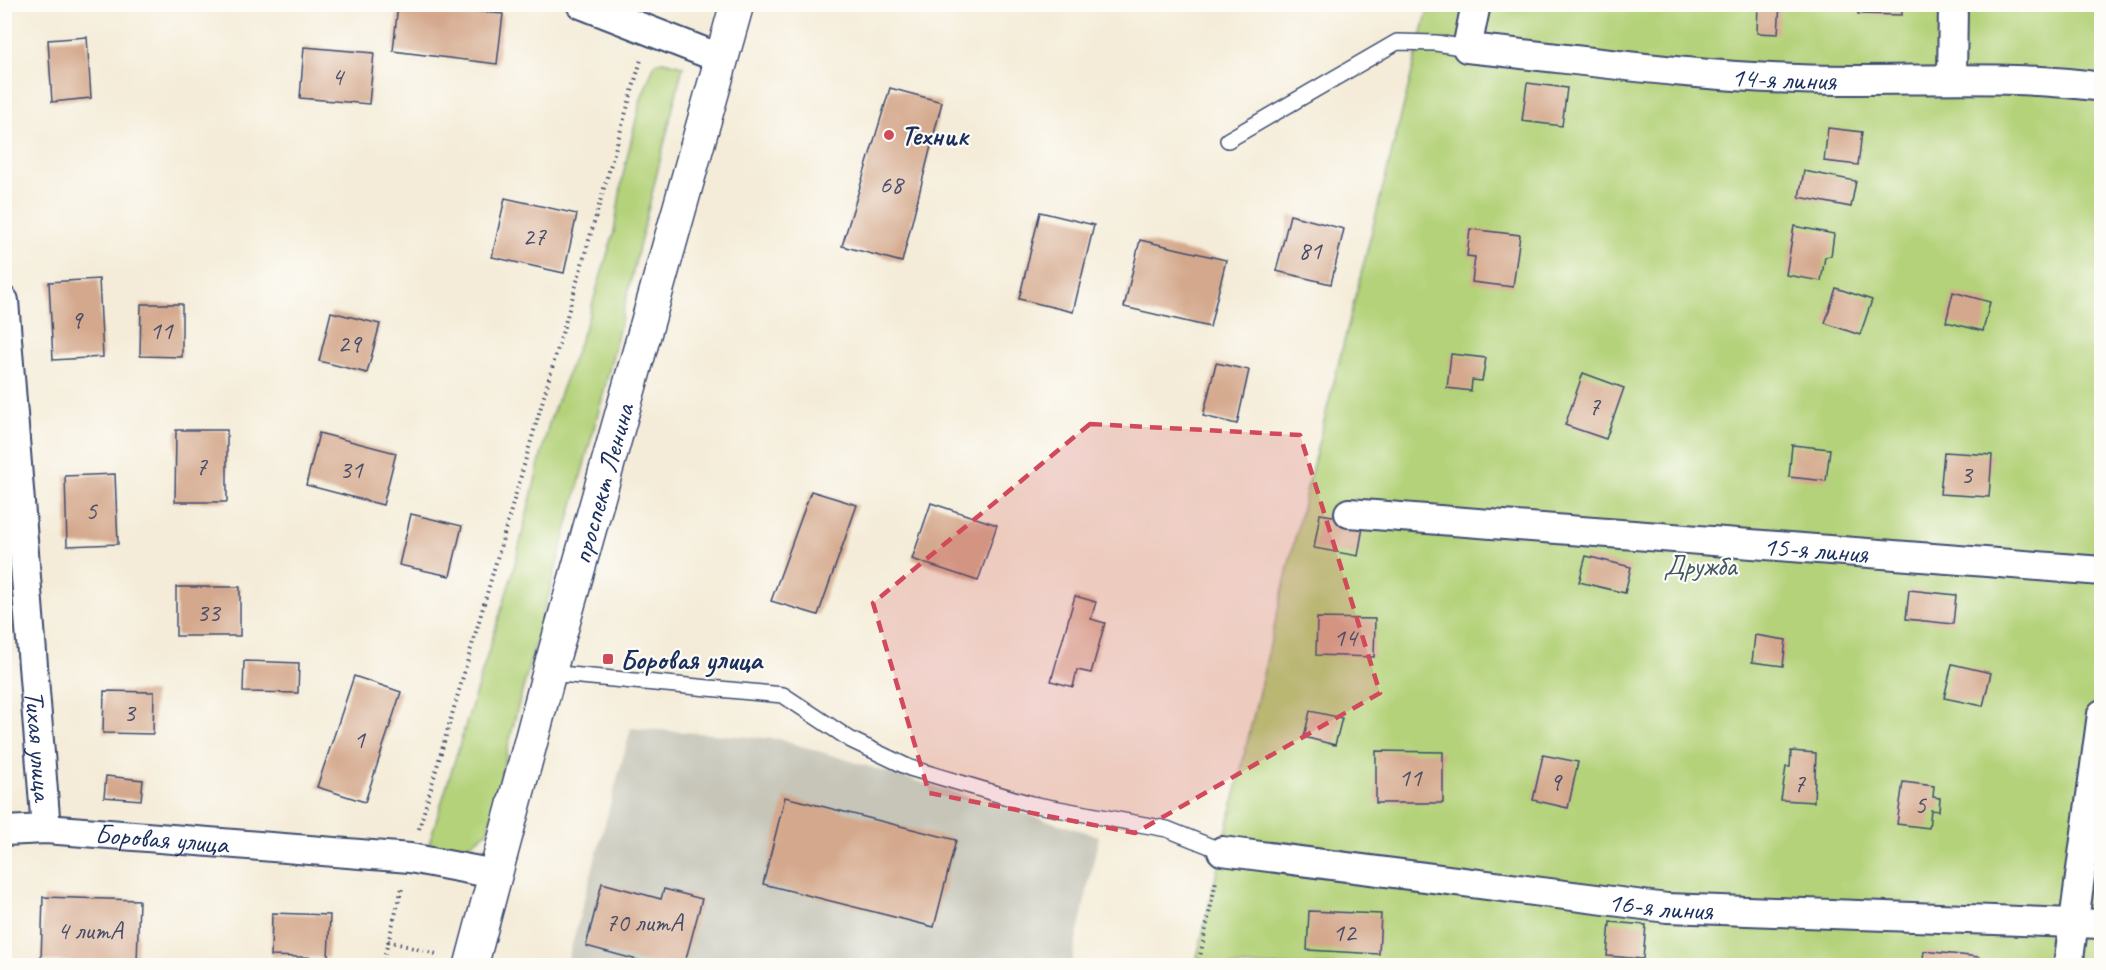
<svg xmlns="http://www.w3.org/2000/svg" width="2106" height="970" font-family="Caveat,sans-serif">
<rect width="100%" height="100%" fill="#fdfcf7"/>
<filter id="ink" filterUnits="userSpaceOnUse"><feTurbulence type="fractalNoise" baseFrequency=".0167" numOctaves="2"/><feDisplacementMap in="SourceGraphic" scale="12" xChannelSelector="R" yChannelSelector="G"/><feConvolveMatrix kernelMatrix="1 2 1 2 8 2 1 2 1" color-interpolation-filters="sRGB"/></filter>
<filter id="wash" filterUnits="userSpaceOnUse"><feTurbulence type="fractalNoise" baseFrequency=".008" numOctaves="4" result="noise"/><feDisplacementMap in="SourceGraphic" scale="24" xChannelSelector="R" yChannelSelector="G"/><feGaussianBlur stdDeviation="1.35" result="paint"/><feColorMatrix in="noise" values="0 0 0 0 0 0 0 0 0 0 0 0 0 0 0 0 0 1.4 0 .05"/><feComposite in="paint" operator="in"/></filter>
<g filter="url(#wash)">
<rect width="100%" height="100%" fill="#f4ecd8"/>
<polygon fill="#c6c5b8" points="631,728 778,739 1099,836 1071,965 566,966"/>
<g fill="#b4d279" stroke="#68806c" stroke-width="1.5">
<polygon points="1429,5 2101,5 2101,965 1195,966 1301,512"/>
<path d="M 663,61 L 683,66 L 603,395 L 516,714 L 488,831 C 468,849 454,852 427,850 L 513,572 L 549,423 L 587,322 L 614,232 L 623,175 L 641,99 L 655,63 Z"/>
</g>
<g id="blocks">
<g fill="#d4a88c">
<polygon points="398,4 503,14 497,64 393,51"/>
<polygon points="1758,4 1780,4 1778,34 1757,33"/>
<polygon points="1858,4 1902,4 1902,15 1858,14"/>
<polygon points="87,37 91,98 52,102 48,40"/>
<polygon points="304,47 374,53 369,104 300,98"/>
<polygon points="1527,83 1567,88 1562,126 1522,121"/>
<polygon points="890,88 942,102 902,262 842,246"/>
<polygon points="1828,128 1862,132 1858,165 1824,161"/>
<polygon points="1804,171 1856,181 1851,207 1799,197"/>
<polygon points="505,198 577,214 564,273 492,257"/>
<polygon points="1040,212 1094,225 1073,312 1019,299"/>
<polygon points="1290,215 1344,229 1331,284 1276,271"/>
<polygon points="1794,226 1834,234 1831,256 1825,257 1821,281 1786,275"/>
<polygon points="1470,229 1520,235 1513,287 1472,282 1475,257 1467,256"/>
<polygon points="1140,240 1226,260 1210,327 1124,307"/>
<polygon points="99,279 103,357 53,360 49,282"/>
<polygon points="1836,288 1872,300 1860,335 1825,323"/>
<polygon points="1953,292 1990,302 1983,331 1946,322"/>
<polygon points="141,304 182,304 182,357 140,356"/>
<polygon points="331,312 380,324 367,373 319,361"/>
<polygon points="1451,354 1486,358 1482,381 1472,380 1471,391 1447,388"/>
<polygon points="1216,363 1249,370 1237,424 1203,416"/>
<polygon points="1583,373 1624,388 1606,439 1565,425"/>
<polygon points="176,430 227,430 227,502 175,502"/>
<polygon points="319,433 396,453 383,505 306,485"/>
<polygon points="1792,445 1830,449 1826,481 1789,477"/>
<polygon points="1944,452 1992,455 1989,497 1940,494"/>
<polygon points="115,474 118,544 67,546 65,476"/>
<polygon points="811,491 857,505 818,615 771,601"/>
<polygon points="931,503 997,525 978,581 912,559"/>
<polygon points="411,514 462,526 450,576 399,565"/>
<polygon points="1320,514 1364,521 1358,556 1314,548"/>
<polygon points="1586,556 1631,567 1625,593 1579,582"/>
<rect x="176" y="587" width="64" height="49"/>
<polygon points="1909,590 1956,595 1953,624 1906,619"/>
<polygon points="1075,596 1096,602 1091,619 1105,623 1091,673 1077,670 1073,687 1051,681"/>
<polygon points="1317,618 1375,619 1374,657 1316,655"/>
<polygon points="1755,635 1786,640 1783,666 1752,662"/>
<polygon points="244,661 299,663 298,693 243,692"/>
<polygon points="1952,664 1991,673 1983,706 1944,698"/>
<polygon points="354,676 401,692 365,802 317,787"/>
<polygon points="104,691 154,692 153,734 103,733"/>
<polygon points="1310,711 1342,718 1335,745 1304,737"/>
<polygon points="1376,751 1443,752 1443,803 1376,803"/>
<polygon points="1791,751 1816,753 1814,802 1781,800 1786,767 1790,767"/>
<polygon points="1543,755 1578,762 1568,808 1533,800"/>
<polygon points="106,776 143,780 141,800 104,797"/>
<polygon points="1903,782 1934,786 1933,797 1940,798 1939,811 1931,810 1929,828 1897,824"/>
<polygon points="785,797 956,840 934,927 763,884"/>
<polygon points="602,883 661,899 664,889 702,899 684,966 659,966 586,946"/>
<polygon points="43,897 139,900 137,963 41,961"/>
<polygon points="1309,911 1381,914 1379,954 1307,950"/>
<polygon points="272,913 330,915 328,958 271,956"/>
<polygon points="1610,922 1646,925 1643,959 1607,956"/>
<polygon points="1924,951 1979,957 1978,966 1922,966"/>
</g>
</g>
</g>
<g filter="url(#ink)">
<use href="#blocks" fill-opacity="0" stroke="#3c4b70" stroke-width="1.5"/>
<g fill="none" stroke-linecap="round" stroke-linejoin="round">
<g stroke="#3c4b70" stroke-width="18">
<g id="lane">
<polyline points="1228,140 1397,42 1436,43 1467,48"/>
<polyline points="549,673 783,695 851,740 910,768 1031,804 1167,829 1222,851"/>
</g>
</g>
<g stroke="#3c4b70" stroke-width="32">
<g id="street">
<polyline points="581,4 722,59"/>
<path id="s1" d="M 1476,4 L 1467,48 C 1576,59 1687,76 1797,79 C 1898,83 2001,73 2102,87"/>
<polyline points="1952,79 1953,4"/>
<path id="s2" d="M 4,301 L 46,829"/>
<path id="s3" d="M 1349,513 L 2102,571"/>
<path id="s4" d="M 4,831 L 46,829 L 410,858 L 495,874"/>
<path id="s5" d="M 1222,851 L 1667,908 L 2102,924"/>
<polyline points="2068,966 2102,714"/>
</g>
</g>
<g stroke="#3c4b70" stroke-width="36">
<g id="primary">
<path id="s6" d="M 471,966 L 549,673 L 737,4"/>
</g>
</g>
<g stroke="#3c4b70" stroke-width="4" stroke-dasharray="1.5 4.5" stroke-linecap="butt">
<polyline points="419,829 641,60"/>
<polyline points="388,941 436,954"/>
<polyline points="382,966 402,888"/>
<polyline points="1198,966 1216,881"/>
</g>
<use href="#lane" stroke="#fff" stroke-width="15"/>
<use href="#street" stroke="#fff" stroke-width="28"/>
<use href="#primary" stroke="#fff" stroke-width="33"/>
</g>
</g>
<path fill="#d1495b" fill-opacity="0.2" stroke="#d1495b" stroke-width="4.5" stroke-dasharray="12 8" stroke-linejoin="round" d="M 1090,424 L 1300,435 L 1380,693 L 1135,833 L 929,793 L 873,603 Z"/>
<g fill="#d1495b" stroke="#fdfcf7" stroke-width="2">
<circle cx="889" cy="135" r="6"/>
<rect x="602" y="653" width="12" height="12" rx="3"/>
</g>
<g text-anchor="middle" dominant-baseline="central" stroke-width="4.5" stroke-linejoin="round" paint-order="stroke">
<g font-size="26" fill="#494d6a">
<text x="337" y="76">4</text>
<text x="891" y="184">68</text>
<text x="534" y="236">27</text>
<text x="1310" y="250">81</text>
<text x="76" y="319">9</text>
<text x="161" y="330">11</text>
<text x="349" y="343">29</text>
<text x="1594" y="406">7</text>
<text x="201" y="466">7</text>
<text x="351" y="469">31</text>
<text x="1966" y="474">3</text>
<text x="91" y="510">5</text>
<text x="208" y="612">33</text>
<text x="1345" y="637">14</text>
<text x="129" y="712">3</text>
<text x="359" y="739">1</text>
<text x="1410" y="777">11</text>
<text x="1555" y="781">9</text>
<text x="1799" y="783">7</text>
<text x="1920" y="804">5</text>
<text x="644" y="922">70 литА</text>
<text x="90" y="930">4 литА</text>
<text x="1344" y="932">12</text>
</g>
<g font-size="28" fill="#1b2f5e" stroke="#fdfcf7">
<text stroke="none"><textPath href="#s1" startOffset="363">14-я линия</textPath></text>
<text stroke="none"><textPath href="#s6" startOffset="500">проспект Ленина</textPath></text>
<text stroke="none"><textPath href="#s3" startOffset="468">15-я линия</textPath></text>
<text stroke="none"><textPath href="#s2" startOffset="446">Тихая улица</textPath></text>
<text stroke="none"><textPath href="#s4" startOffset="158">Боровая улица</textPath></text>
<text stroke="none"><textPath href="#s5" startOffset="442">16-я линия</textPath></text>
</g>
<g font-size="28" font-weight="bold" fill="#1b2f5e" stroke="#fdfcf7" text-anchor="start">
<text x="901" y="135">Техник</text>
<text x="620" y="659">Боровая улица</text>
</g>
<g font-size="28" fill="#415865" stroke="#fdfcf7">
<text x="1700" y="565">Дружба</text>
</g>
</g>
<rect width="2106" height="970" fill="none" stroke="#fdfcf7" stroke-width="24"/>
</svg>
